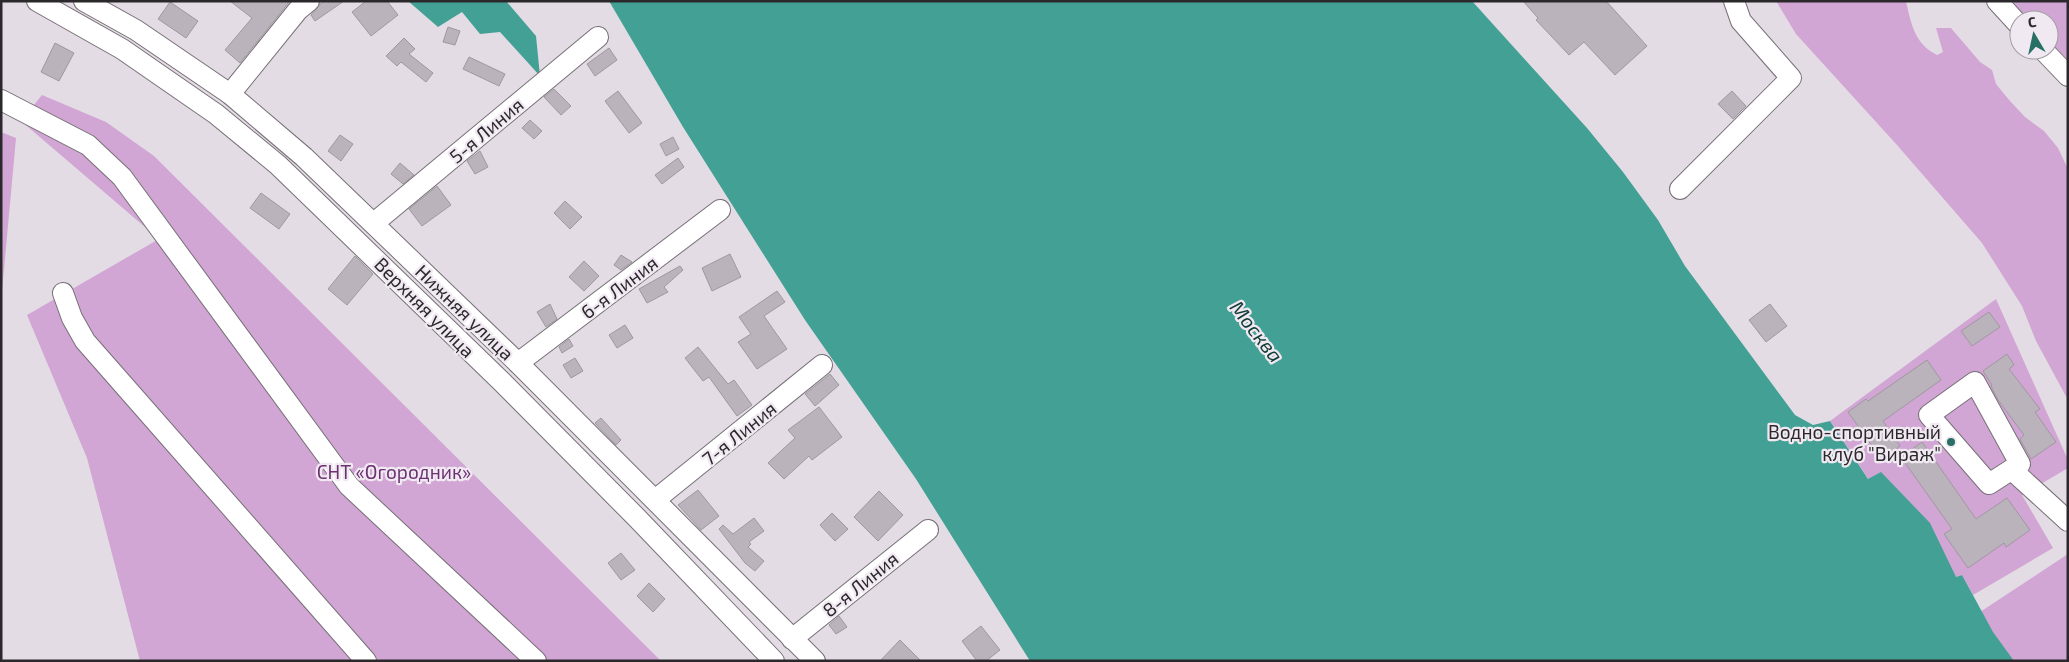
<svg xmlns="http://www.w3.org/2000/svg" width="2069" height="662" font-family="'Exo 2',sans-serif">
<rect width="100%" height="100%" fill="#e4dce4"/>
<g fill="#d1a5d4">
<path d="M 1776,1 L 1906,1 C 1911,24 1915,44 1937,55 L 1943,52 L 1936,28 L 1951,28 L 1980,62 L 1992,70 L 1996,84 L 2010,101 L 2025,117 L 2044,131 L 2058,148 L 2068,169 L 2068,400 L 2036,341 L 2022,306 L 1982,243 L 1897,145 L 1796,34 Z"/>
<polygon points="2010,1 2068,1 2068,60 2049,41 2049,20 2028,20"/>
<polygon points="42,95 106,122 154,156 661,661 140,661 87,458 27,315 159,239 21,121"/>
<polygon points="1,132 16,138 1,302"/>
<polygon points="1996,299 2068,460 2068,468 2022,495 2053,548 1973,595 1962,575 1956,577 1869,480 1830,421"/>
<polygon points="2068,554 2068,661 2014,661 2004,650 1980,612"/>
</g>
<g fill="#42a194">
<polygon points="408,1 506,1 536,36 540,76 500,32 480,34 462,12 438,27"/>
<polygon points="609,1 1472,1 1587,128 1623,172 1658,220 1685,266 1795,415 1813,425 1830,421 1868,479 1881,472 1930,523 1956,577 1962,575 1993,632 2014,661 1030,661 916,479 805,320 683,127"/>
</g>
<g fill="#bbb3bb" stroke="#9f98a0">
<polygon points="230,1 290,1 240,63 225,50 252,18"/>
<polygon points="323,1 344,1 315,21 311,15"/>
<polygon points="366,1 387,1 398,15 371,36 352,12"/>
<polygon points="1523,1 1606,1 1647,46 1615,75 1584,42 1569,55 1536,20 1538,18"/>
<polygon points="170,2 198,21 186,38 158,19"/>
<polygon points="448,27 460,31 455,45 443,42"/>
<polygon points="404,38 415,49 409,54 433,73 426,82 401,62 397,66 386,56"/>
<polygon points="55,43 74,53 59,81 41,72"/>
<polygon points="609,48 617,60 595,76 587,64"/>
<polygon points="469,57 505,74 499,86 463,69"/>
<polygon points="554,89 571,106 561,115 544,97"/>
<polygon points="618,91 642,123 629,133 605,101"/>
<polygon points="1732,91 1746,106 1733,119 1718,104"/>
<polygon points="530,120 542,131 534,139 522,128"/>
<polygon points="340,135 353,144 341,161 328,151"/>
<polygon points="673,137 679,149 666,156 660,144"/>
<polygon points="480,151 488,167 475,174 467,161"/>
<polygon points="678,158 684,167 662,184 655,175"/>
<polygon points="400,163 414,175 403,184 391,174"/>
<polygon points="437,186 451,205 422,226 409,209"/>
<polygon points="261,193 290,214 279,229 250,208"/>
<polygon points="565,201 582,217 570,229 554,213"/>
<polygon points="730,254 741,277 712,291 702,268"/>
<polygon points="621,255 632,262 621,270 614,265"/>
<polygon points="355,256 373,274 347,305 328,289"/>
<polygon points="584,261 599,276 584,291 569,277"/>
<polygon points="680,266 683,270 664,287 668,292 647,303 639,289"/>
<polygon points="777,291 785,302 764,316 787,349 757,369 738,342 751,334 739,317"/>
<polygon points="550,304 557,319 546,327 537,312"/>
<polygon points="1770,304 1787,326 1766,342 1749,320"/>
<polygon points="1989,312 2000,327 1972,346 1961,331"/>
<polygon points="625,325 633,338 617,348 609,335"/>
<polygon points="569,339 573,346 562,353 559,347"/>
<polygon points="698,347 728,384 734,380 752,405 737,416 709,377 703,381 685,358"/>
<polygon points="2007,354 2014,365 2009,369 2040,409 2035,412 2056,442 2031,459 2020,439 2024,435 1998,400 1991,386 1992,385 1983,371"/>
<polygon points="575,358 583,371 571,378 563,365"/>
<polygon points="1927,360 1941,380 1883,421 1900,446 1882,460 1848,412 1866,399 1868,401"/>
<polygon points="830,374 839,385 815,406 805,394"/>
<polygon points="819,407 842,437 812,460 809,456 784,479 768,463 795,438 788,430"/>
<polygon points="601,418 621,440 616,445 595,423"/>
<polygon points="1922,442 1976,519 2007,498 2030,530 2006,547 2004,543 1968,568 1944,534 1952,529 1901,457"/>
<polygon points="698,490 719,516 701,530 678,505"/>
<polygon points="879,491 903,515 878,541 854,517"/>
<polygon points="832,513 848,529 835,541 820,525"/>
<polygon points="754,518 764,531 749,542 751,544 748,547 764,561 755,571 745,563 719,529 723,525 733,534"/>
<polygon points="621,553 635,570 621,580 608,563"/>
<polygon points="649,583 665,599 653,612 637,596"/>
<polygon points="839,616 847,627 836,634 829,625"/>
<polygon points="981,626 1000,650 986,661 977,661 962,641"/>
<polygon points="900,640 921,661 880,661"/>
</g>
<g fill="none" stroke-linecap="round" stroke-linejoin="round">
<g stroke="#777077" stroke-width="22">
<g id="minor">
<polyline points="37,1 122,49 216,114 278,165 501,381 637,518 774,661"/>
<polyline points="84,1 136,30 230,94 304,157 518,363 815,661"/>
<polyline points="1997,1 2019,25"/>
<polyline points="2043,50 2068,76"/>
<polyline points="230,94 298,10 309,1"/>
<polyline points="1,100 88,145 122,177 349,486 536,661"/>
<polyline points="1680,189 1791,78 1741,21 1734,1"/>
<polyline points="374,223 598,37"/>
<polyline points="63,293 72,318 85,341 366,661"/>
<polyline points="518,363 720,210"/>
<polygon points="1975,382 2020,464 1989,484 1929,415"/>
<polyline points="2012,470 2068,521"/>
<polyline points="655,500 822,365"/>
<polyline points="792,639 928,530"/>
</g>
</g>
<use href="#minor" stroke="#fff" stroke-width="20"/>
</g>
<circle fill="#286f66" stroke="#f1e9f2" stroke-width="2" cx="1951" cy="442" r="5"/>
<g text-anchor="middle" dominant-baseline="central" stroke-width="4.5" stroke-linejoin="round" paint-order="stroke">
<g font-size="19" fill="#2b282b" stroke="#f1e9f2">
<text transform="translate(486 130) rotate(-40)">5-я Линия</text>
<text transform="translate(619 287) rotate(-37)">6-я Линия</text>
<text transform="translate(425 307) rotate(45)">Верхняя улица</text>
<text transform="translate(465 312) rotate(44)">Нижняя улица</text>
<text transform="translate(739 433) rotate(-39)">7-я Линия</text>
<text transform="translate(860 584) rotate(-39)">8-я Линия</text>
</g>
<g font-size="19" fill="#2b282b" stroke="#f1e9f2" text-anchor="end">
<text x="1941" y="431">Водно-спортивный<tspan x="1941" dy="22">клуб "Вираж"</tspan></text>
</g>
<g font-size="19" fill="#6c3171" stroke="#f1e9f2">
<text x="394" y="471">СНТ «Огородник»</text>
</g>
<g font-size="20" font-style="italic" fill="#103c36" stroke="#f1e9f2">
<text transform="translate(1257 331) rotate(52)">Москва</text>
</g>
</g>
<rect width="2069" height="662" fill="none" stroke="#2b282b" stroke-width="5"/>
<g transform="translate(2034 35) rotate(351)"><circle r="24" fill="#f1e9f2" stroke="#a29ca2"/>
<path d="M0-4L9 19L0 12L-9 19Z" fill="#286f66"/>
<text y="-8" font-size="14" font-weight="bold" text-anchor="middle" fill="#2b282b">С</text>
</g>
</svg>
